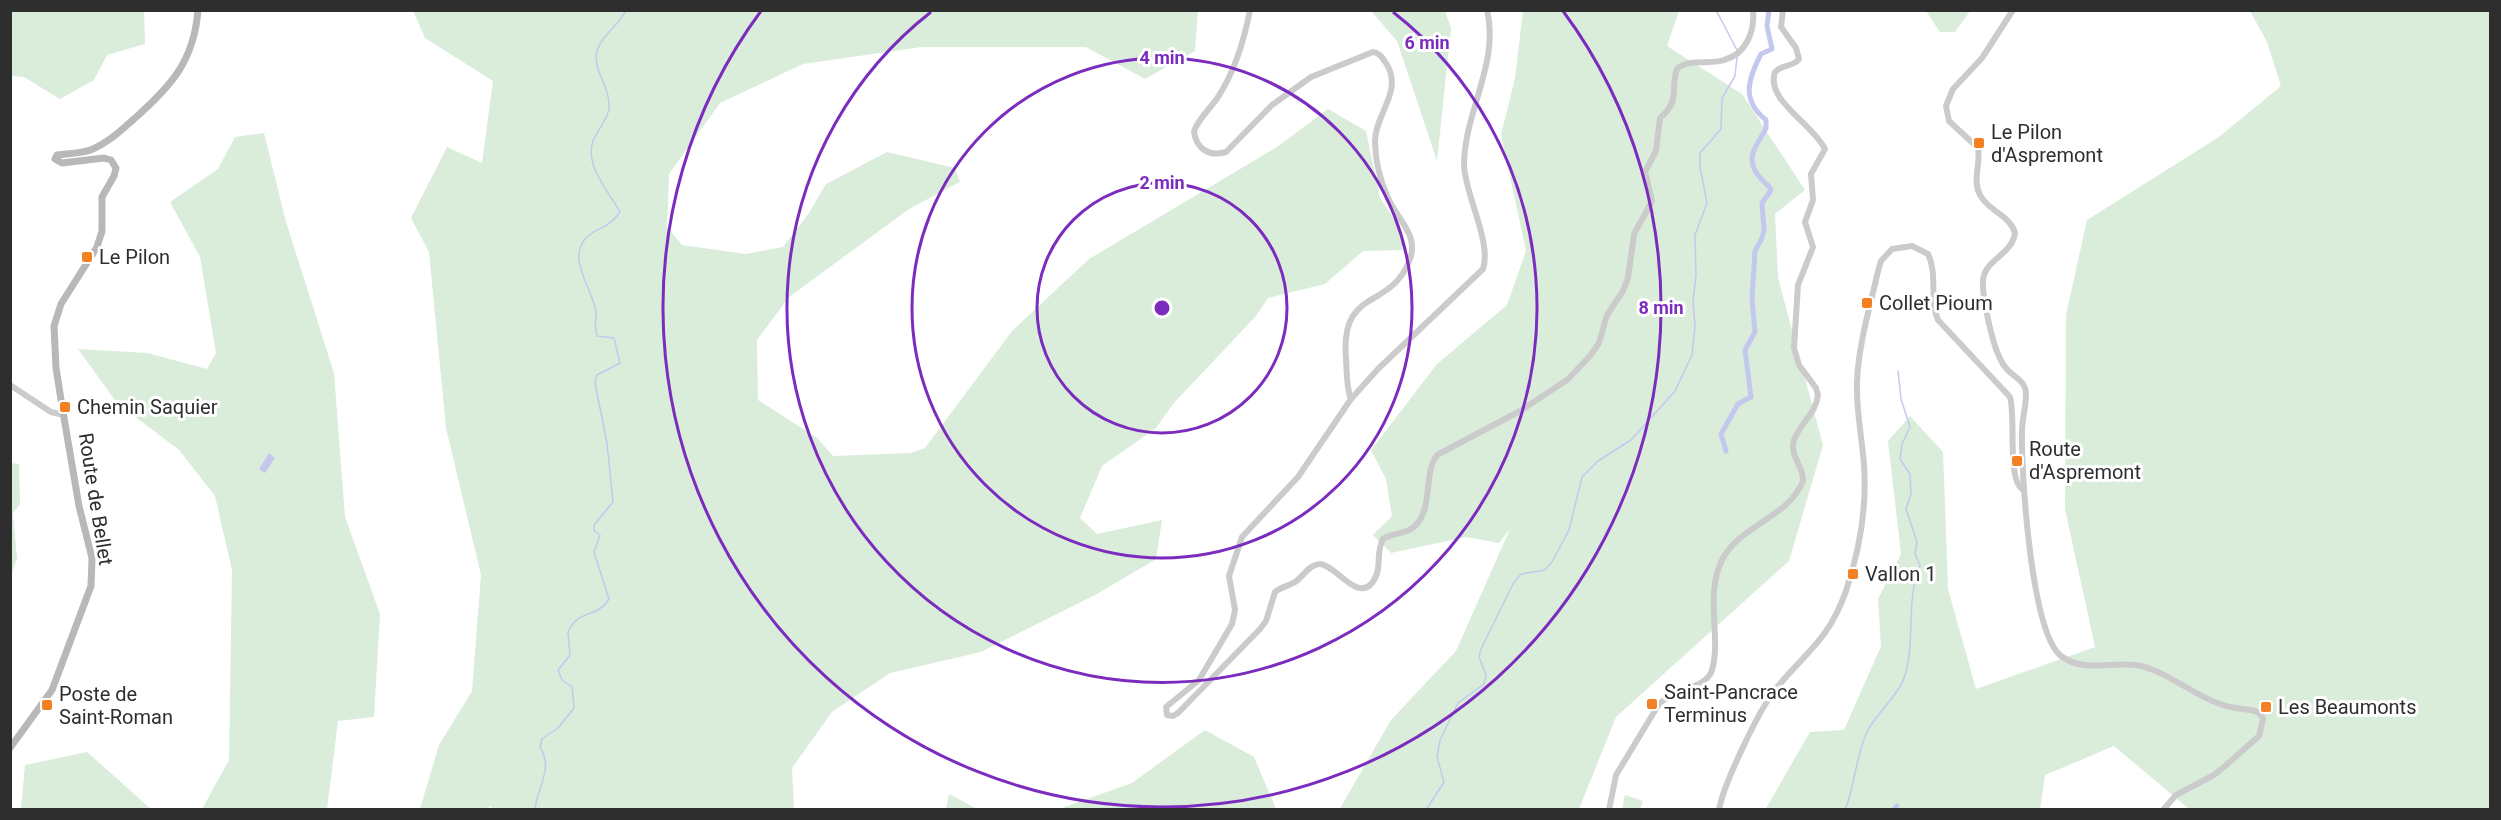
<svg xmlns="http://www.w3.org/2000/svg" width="2501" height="820" font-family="Roboto,sans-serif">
<rect width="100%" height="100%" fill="#fff"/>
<g fill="#daecda">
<polygon points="11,10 144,11 145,44 107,55 94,80 60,99 24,77 11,76"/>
<polygon points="1198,11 1195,51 1145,79 1086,47 921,47 803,64 720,103 669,174 667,227 682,245 746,254 783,247 809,213 826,184 887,152 955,168 960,182 909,209 789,297 757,340 758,400 817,438 833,456 911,453 925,448 1012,331 1089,259 1277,147 1328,109 1366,131 1380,198 1402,230 1402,250 1363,251 1325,284 1268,298 1256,316 1173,404 1156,428 1102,466 1080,518 1097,534 1162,520 1156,559 1097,594 981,652 890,673 832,712 792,768 794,809 495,810 490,806 488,809 420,809 439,745 472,691 481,575 446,428 429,252 411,218 447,147 482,163 493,81 425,38 413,11"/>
<polygon points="1371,11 1445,11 1451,28 1437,161 1397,41"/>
<polygon points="1523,11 1679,11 1667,46 1742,94 1805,190 1775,214 1778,278 1823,445 1789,561 1616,717 1579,809 1339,810 1391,720 1456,651 1510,529 1499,543 1466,537 1391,553 1373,535 1392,516 1386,479 1371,450 1437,364 1507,305 1526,251 1501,135 1515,78"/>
<polygon points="1926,11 1970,11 1955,32 1940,32"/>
<polygon points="2250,11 2490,11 2490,809 2189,809 2114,746 2045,775 2040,809 1765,810 1810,732 1844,730 1881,646 1878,599 1901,554 1888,441 1910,416 1943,452 1948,589 1976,689 2095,647 2065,509 2066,315 2087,220 2219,137 2281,86 2267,42"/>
<polygon points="264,133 286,222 334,373 345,517 380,614 374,717 338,721 327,809 202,809 229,760 232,570 215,496 179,450 117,403 78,349 147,353 207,369 216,353 200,257 170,202 218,169 235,137"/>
<polygon points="11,463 19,464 20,504 13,513 17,559 11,575"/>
<polygon points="1205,730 1254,757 1276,809 1059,809 1132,783"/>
<polygon points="87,752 151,809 21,809 25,765"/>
<polygon points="949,794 977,809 946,809"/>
<polygon points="1625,795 1643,801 1640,809 1622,809"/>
</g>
<polygon fill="#c5c8ee" points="269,453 275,458 265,473 259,469"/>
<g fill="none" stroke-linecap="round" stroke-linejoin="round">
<g stroke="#c5c8ee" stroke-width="1.5">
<polyline points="1716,10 1737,50"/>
<path d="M 535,810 C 537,786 554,770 540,747 L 542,739 L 558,728 L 574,708 L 572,687 L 562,680 L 558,670 L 570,655 L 568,632 C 578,609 598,618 609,599 L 594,552 L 600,535 L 594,531 L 594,525 L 613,502 L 607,443 L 595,383 L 597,375 L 620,363 L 614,338 L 597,336 C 594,327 596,322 596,313 C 594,290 565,258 587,237 C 598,227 608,229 620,212 C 609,193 584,164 593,141 C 597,131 608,119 609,108 C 611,88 592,70 597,51 C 602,34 619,26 626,10"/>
<polyline points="1426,810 1444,782 1437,757 1440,740 1458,703 1484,684 1486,675 1479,657 1481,649 1514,582 1521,574 1545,570 1552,562 1569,530 1582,477 1598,461 1631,440 1675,391 1692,355 1695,326 1693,301 1696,275 1695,235 1707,203 1700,167 1700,153 1721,129 1722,98 1735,76 1737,57"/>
<path d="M 1845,810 C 1856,783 1855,756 1868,730 C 1879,710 1900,695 1906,672 C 1915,638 1906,598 1920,566 L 1915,553 L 1917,542 L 1906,509 L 1911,494 L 1910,474 L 1900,459 L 1902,444 L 1910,427 L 1901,399 L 1898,371"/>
</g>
<g stroke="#c5c8ee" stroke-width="5">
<path d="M 1726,451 L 1721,434 L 1738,404 L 1751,397 L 1745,350 L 1755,332 L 1752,298 L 1755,251 L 1762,238 L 1764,230 L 1762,203 L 1771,190 C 1768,184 1762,181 1758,175 C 1744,156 1758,145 1766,128 L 1766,120 C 1741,100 1748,79 1761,54 L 1772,49 L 1767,26 L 1769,10"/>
<polyline points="1893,810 1897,806"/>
</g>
<g stroke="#cbcbcb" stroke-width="6">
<path d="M 1250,10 C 1244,41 1235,71 1218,97 C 1210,109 1199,118 1194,131 C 1196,149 1209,157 1226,152 L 1272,105 L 1311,77 L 1373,52 C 1380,53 1382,58 1386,63 C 1404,91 1375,114 1375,141 C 1375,161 1380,180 1388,198 C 1397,219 1419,235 1410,259 C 1391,312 1340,285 1346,359 C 1347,372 1346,387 1351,399"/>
<path d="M 1487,10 C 1500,62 1464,113 1464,165 C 1465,195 1492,242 1483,269 L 1378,369 L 1351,399 L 1298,477 L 1242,537 L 1229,576 L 1235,610 L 1232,624 L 1199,680 L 1166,707 L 1167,715 L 1173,716 L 1178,713 L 1260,629 L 1266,621 L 1275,592 C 1281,587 1289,586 1295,582 C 1303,577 1310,563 1321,564 C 1337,567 1357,601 1372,583 C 1383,570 1375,553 1383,539 C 1392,533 1406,534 1414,527 C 1434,509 1423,473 1437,455 L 1520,411 L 1567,380 L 1590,356 L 1599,343 L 1607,315 L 1623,291 L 1628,278 L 1634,234 L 1652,201 L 1645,172 L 1656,151 L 1660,118 C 1681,101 1670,88 1677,69 C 1689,58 1709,65 1724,60 C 1746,54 1755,32 1753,10"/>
<path d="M 2013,10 L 1982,58 L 1953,89 L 1946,106 L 1949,121 L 1978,148 C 1981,163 1972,181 1980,195 C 1988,211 2010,215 2015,233 C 2012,255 1985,259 1983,280 C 1982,298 1993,349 2003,364 C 2010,377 2026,378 2026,395 C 2026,407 2022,419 2022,431 C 2021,472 2031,633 2061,656 C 2085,674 2115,660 2141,666 C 2174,674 2201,703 2236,708 C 2246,710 2259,708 2263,719 L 2259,736 L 2225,766 L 2214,775 L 2176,795 L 2163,810"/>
<polyline points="10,385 51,412 64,415"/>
<path d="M 1609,810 L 1616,775 L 1659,704 C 1673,689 1700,691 1711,673 C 1723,639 1703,596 1723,558 C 1741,525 1789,517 1803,481 C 1804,466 1789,456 1794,440 C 1800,423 1816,414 1818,395 L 1816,388 L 1799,365 L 1794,348 L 1798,285 L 1813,247 L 1805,222 L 1813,200 L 1811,174 L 1825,149 C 1812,123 1765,100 1775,72 C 1782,64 1794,67 1799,59 L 1796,48 L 1781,27 L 1783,10"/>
<path d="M 1719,810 C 1723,785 1759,710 1775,690 C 1805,652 1828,642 1846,591 C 1859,552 1867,507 1864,465 C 1862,438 1856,410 1857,383 C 1858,346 1870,307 1878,271 L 1881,261 L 1892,249 L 1912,246 L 1928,254 C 1938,274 1929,300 1938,320 L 2010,397 C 2016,417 2007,478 2022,489"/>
</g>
<path stroke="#b8b8b8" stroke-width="7" d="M 10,748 L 52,690 L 91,586 L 92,558 L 79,506 L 62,406 L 56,368 L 54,326 L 61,304 L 97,247 L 102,231 L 102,197 L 114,176 L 116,168 L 111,160 L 104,158 L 62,163 L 55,159 L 57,155 C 69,153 81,154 93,149 C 109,142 121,130 134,119 C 170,87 194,62 198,10"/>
</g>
<g fill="none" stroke="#7b2cbf" stroke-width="3">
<circle cx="1162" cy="308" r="125"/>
<circle cx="1162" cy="308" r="250"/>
<path d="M1393 12A375 375 0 1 1 931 12"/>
<path d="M1563 11A499 499 0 1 1 761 11"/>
</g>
<g fill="#f38022" stroke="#fff" stroke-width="2">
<rect x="1973" y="137" width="12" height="12" rx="3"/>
<rect x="81" y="251" width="12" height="12" rx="3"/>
<rect x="1861" y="297" width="12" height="12" rx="3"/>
<rect x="59" y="401" width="12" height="12" rx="3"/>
<rect x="2011" y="455" width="12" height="12" rx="3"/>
<rect x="1847" y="568" width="12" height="12" rx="3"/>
<rect x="1646" y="698" width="12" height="12" rx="3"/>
<rect x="41" y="699" width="12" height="12" rx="3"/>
<rect x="2260" y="701" width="12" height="12" rx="3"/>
</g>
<g text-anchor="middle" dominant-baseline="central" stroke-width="6" stroke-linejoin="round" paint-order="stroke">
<g font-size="20" fill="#2e2e2e" stroke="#fff" text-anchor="start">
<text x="1991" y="132">Le Pilon<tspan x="1991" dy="23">d'Aspremont</tspan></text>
<text x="99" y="257">Le Pilon</text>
<text x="1879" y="303">Collet Pioum</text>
<text x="77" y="407">Chemin Saquier</text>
<text x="2029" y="449">Route<tspan x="2029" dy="23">d'Aspremont</tspan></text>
<text x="1865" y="574">Vallon 1</text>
<text x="1664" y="692">Saint-Pancrace<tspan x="1664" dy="23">Terminus</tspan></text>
<text x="59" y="694">Poste de<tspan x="59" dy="23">Saint-Roman</tspan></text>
<text x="2278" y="707">Les Beaumonts</text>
</g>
<g font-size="20" fill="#2e2e2e" stroke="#fff">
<text transform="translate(96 499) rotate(81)">Route de Bellet</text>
</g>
</g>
<circle cx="1162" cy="308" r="9" fill="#7b2cbf" stroke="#fff" stroke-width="3"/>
<g font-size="18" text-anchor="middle" font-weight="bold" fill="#7b2cbf" stroke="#fff" stroke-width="6" stroke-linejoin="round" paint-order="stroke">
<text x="1427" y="49">6 min</text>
<text x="1162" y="64">4 min</text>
<text x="1162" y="189">2 min</text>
<text x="1661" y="314">8 min</text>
</g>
<rect width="2501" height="820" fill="none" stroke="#2e2e2e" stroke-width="24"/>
</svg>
